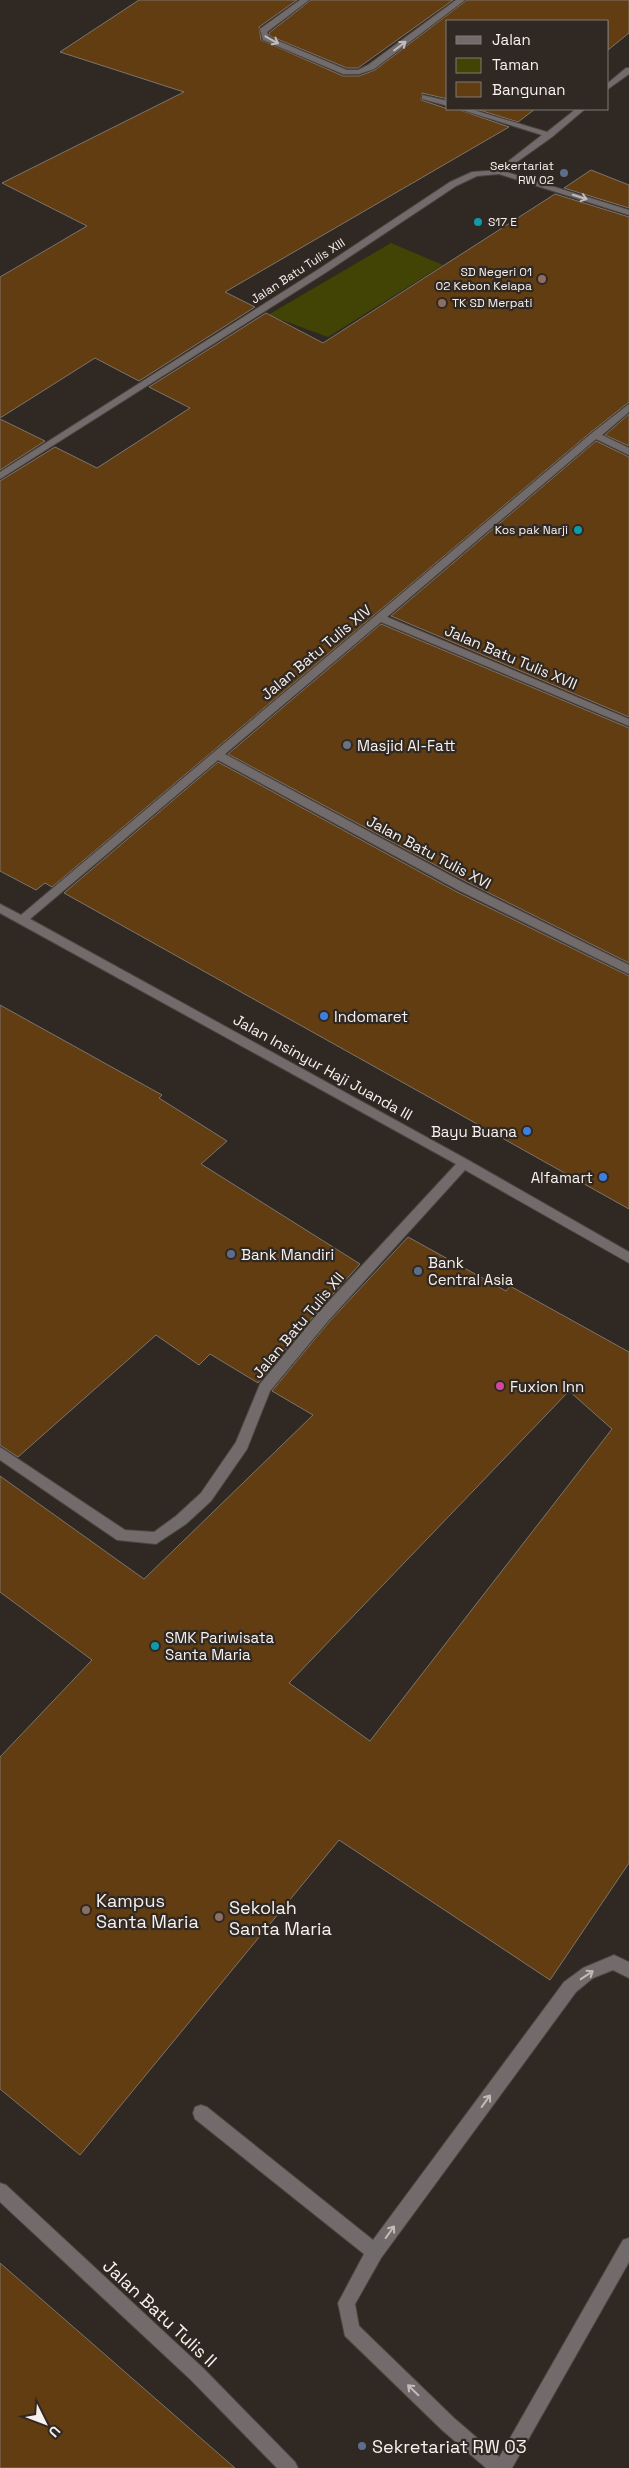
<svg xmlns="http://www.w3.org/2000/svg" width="629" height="2468" font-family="'Space Grotesk',sans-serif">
<rect width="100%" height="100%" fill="#302822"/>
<polygon fill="#414405" points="391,243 443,265 328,337 268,315"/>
<g fill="#623d11" stroke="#7c746c" fill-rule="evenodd">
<polygon points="139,0 297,0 259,27 261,40 343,76 359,76 375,70 467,0 629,0 629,33 608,50 608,21 448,21 448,99 422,93 421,100 448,109 457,109 509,127 225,292 255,307 139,381 95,358 0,418 0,277 87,226 2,183 184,92 60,52"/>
<polygon points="311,0 453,0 358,68 347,68 270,36 269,33"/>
<polygon points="476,109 535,109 518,122"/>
<polygon points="591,170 629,185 629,208 564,188"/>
<polygon points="555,194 629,217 629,402 591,432 52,887 45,883 36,890 0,871 0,481 55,447 97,468 190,408 149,387 266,313 323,343"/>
<polygon points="629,414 629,446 605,435"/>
<polygon points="0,419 45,441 0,470"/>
<polygon points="596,441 629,457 629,717 391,616"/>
<polygon points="381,624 629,728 629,963 467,882 228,754"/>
<polygon points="218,762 457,892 629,976 629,1209 64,893"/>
<polygon points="0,1005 162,1095 159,1098 227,1141 201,1164 360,1264 317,1312 258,1383 210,1354 199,1365 156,1335 18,1457 0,1445"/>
<path d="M 408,1237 L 506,1291 L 510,1286 L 629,1352 L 629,1863 L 550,1980 L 339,1840 L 80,2155 L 0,2089 L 0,1757 L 92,1660 L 0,1592 L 0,1476 L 144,1579 L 313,1415 L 272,1391 L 329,1322 ZM 569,1391 L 612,1429 L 370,1741 L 289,1683 Z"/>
<polygon points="0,2263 235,2468 0,2468"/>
</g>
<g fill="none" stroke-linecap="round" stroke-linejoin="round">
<g stroke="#4c443f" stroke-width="2">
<g id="lane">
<polygon points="300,0 309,0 267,32 269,37 347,70 358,70 368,65 456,0 465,0 374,69 359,74 343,74 263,40 260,29"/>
<polygon points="626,68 629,68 629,74 608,89 608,83"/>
<polygon points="422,95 448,101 448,106 422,99"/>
<polygon points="459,109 470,109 547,132 576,109 585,109 552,137 500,174 497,174 497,170 542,135"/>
<polygon points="614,1955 629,1962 629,1978 613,1970 593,1978 576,1992 381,2258 355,2304 359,2326 454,2418 505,2462 508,2468 486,2468 442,2430 345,2336 338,2303 364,2254 195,2119 193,2113 195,2107 201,2105 207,2107 373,2240 564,1982 583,1968"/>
</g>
</g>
<g stroke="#4c443f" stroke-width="2">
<g id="street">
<polygon points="500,170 629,210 629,215 499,174 477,176 456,186 325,273 0,479 0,472 319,269 450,182 472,172"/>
<polygon points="629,404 629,412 602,435 629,448 629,455 596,439 387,617 629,719 629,726 381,622 225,754 466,884 629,965 629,974 458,890 218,760 30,919 468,1160 629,1252 629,1263 465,1170 328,1321 270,1391 247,1449 211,1501 186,1524 156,1544 117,1540 0,1460 0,1447 125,1530 154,1532 176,1516 201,1493 236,1442 260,1384 318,1313 456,1164 0,913 0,904 21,915 592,433"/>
<polygon points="0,2183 6,2185 203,2368 295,2462 298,2468 277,2468 191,2380 0,2202"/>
<polygon points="629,2238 629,2262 512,2468 493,2468 623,2240"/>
</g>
</g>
<use href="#lane" fill="#716b6c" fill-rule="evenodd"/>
<use href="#street" fill="#716b6c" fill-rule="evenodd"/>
</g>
<defs><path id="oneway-shaft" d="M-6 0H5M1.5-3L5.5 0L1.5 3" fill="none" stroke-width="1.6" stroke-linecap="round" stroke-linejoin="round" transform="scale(1.25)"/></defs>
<g stroke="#c1bbba">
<use href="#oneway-shaft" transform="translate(272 40) rotate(29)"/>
<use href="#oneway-shaft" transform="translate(400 46) rotate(-37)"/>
<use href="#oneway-shaft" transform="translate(580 197) rotate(18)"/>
<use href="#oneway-shaft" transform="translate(587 1975) rotate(-33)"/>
<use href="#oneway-shaft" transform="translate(486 2101) rotate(-54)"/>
<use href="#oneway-shaft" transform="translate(390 2232) rotate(-54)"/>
<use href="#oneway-shaft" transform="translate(413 2390) rotate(-136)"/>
</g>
<g fill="#5c6f8a" stroke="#302822" stroke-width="2">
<circle cx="564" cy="173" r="5"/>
<circle cx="231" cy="1254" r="5"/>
<circle cx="418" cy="1271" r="5"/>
<circle cx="362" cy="2446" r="5"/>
</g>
<g fill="#0f9aa8" stroke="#302822" stroke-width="2">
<circle cx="478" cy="222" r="5"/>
<circle cx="578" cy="530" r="5"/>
<circle cx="155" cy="1646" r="5"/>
</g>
<g fill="#8d6e63" stroke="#302822" stroke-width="2">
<circle cx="542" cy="279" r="5"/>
<circle cx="442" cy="303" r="5"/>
<circle cx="86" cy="1910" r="5"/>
<circle cx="219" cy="1917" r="5"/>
</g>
<circle fill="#6b7280" stroke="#302822" stroke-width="2" cx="347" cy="745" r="5"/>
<g fill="#3f7fe0" stroke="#302822" stroke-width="2">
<circle cx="324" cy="1016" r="5"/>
<circle cx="527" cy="1131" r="5"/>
<circle cx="603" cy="1177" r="5"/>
</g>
<circle fill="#d1479c" stroke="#302822" stroke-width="2" cx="500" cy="1386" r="5"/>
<g text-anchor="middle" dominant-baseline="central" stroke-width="4.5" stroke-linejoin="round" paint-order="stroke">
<g font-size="12" fill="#f7f1ee" stroke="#302822" text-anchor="end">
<text x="554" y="166">Sekertariat<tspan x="554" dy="14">RW 02</tspan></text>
<text x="488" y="222" text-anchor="start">S17 E</text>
<text x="532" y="272">SD Negeri 01<tspan x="532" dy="14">02 Kebon Kelapa</tspan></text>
<text x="452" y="303" text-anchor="start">TK SD Merpati</text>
<text x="568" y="530">Kos pak Narji</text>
</g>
<g font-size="12" fill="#f7f1ee" stroke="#302822">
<text transform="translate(298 271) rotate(-33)">Jalan Batu Tulis XIII</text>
</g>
<g font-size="15" fill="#f7f1ee" stroke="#302822">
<text transform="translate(316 652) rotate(-40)">Jalan Batu Tulis XIV</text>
<text transform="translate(511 657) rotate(23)">Jalan Batu Tulis XVII</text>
<text transform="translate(429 852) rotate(28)">Jalan Batu Tulis XVI</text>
<text transform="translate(323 1067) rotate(29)">Jalan Insinyur Haji Juanda III</text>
<text transform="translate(298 1325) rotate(-50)">Jalan Batu Tulis XII</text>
</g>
<g font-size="15" fill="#f7f1ee" stroke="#302822" text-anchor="start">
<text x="357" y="745">Masjid Al-Fatt</text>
<text x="334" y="1016">Indomaret</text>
<text x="517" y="1131" text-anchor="end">Bayu Buana</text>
<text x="593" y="1177" text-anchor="end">Alfamart</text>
<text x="241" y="1254">Bank Mandiri</text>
<text x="428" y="1262">Bank<tspan x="428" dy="17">Central Asia</tspan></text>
<text x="510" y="1386">Fuxion Inn</text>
<text x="165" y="1637">SMK Pariwisata<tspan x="165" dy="17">Santa Maria</tspan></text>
</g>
<g font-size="18" fill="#f7f1ee" stroke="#302822" text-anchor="start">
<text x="96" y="1900">Kampus<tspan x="96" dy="21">Santa Maria</tspan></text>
<text x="229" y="1907">Sekolah<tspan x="229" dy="21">Santa Maria</tspan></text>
<text x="372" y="2446">Sekretariat RW 03</text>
</g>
<g font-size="18" fill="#f7f1ee" stroke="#302822">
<text transform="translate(160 2313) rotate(43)">Jalan Batu Tulis II</text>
</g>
</g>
<rect x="446" y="20" width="162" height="90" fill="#302822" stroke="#807874"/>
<rect x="456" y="36" width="25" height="8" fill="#716b6c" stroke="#807874"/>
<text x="492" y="45" font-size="15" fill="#f7f1ee">Jalan</text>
<rect x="456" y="58" width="25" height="15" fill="#414405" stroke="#807874"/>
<text x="492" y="70" font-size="15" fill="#f7f1ee">Taman</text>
<rect x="456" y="82" width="25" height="15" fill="#623d11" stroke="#807874"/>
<text x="492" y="95" font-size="15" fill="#f7f1ee">Bangunan</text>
<g transform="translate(45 2423) rotate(132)" stroke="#302822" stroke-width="4" paint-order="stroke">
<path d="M0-4L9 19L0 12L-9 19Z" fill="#f7f1ee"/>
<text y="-8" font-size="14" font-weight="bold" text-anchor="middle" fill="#f7f1ee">U</text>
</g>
</svg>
